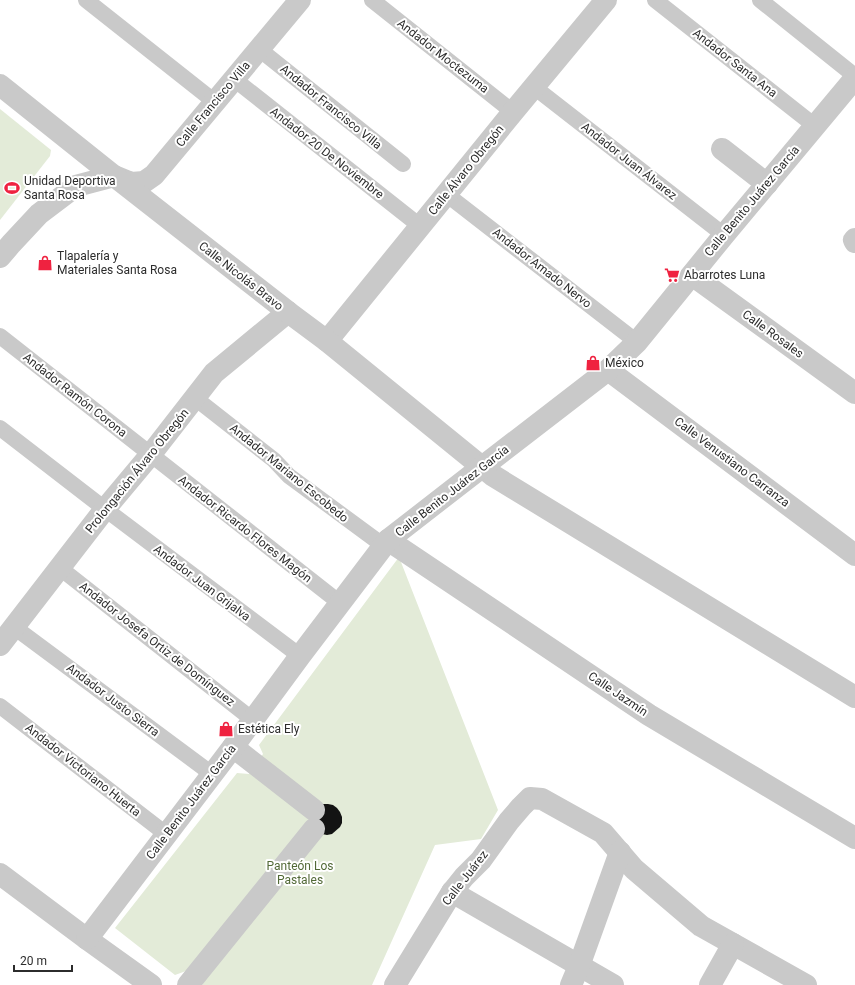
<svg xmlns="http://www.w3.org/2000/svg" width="855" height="985" font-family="Roboto,sans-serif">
<rect width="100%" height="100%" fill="#fff"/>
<g fill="#e3ebd8">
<polygon points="0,109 51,150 50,156 0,220"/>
<polygon points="399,557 498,810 481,839 435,845 372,985 203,985 186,971 175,975 115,928 237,773 249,774 263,754 259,745"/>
</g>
<polygon fill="#131313" points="323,804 328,804 333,805 337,808 340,812 342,817 342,823 340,827 332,834 327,835 322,834 314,829"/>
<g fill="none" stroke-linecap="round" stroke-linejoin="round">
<g stroke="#c9c9c9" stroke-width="16">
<polyline points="86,0 215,102"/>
<polyline points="372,0 513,112"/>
<polyline points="655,0 815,126"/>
<polyline points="760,0 855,76"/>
<polyline points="259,49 403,164"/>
<polyline points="234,79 420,226"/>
<polyline points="534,87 724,235"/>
<polyline points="446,194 637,342"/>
<polyline points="0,336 340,603"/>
<polyline points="195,398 274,460 289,476 384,546"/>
<polyline points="0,428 105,509 300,656"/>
<polyline points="60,568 253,720"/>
<polyline points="14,627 212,774"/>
<polyline points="0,706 166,834"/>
</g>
<g stroke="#c9c9c9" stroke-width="22">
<polyline points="722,149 767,184"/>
<polyline points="855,239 854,240 855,242"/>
<polyline points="0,257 11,244 39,214 76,186 114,176 131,183 144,182 154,175 300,0"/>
<polyline points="692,275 855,393"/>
<polyline points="327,341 513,112 606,0"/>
<polyline points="608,370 855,555"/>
<polyline points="482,467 492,475 855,697"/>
<polyline points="388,540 649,715 855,838"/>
<polyline points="0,645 105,509 151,454 214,373 288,312"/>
<polyline points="233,747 314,810"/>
<polyline points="452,892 613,985"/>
<polyline points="188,985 314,829"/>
<polyline points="395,985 452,892 464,877 481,860 509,821 521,807 530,798 542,799 603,833 634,869 701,926 806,985"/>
<polyline points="571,985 579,966 620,852"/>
<polyline points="710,985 733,944"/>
</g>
<g stroke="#c9c9c9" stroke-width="22">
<polyline points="0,85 114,176 288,312 327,341 482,467"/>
<polyline points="0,874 87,939 151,985"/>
<polyline points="87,939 233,747 300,656 388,540 473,474 608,370 637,342 724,235 855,78"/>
</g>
</g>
<defs>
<g id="stadium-bare" transform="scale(1.2)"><path d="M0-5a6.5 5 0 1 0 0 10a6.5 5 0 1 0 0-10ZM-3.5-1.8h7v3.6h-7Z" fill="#ef2240" stroke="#fff" stroke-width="2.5" paint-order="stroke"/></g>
<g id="shop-bare" transform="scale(1.2)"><path d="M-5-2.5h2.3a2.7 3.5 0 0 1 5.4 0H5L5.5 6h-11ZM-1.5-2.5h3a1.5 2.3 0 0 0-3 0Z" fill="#ef2240" stroke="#fff" stroke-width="2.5" paint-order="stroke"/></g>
<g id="supermarket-bare" transform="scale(1.2)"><path d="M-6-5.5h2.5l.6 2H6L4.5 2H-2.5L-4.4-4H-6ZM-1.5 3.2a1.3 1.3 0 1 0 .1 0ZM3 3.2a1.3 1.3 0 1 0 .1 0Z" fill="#ef2240" stroke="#fff" stroke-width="2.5" paint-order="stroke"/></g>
</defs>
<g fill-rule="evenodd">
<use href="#stadium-bare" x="12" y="188"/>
<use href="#shop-bare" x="45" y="263"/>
<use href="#supermarket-bare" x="672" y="275"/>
<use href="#shop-bare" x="593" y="363"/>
<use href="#shop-bare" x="226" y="729"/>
</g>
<g text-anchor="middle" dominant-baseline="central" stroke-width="4" stroke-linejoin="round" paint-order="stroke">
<g font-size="12" fill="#2c2c2c" stroke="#fff">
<text transform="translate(443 56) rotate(38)">Andador Moctezuma</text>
<text transform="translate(735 63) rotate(38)">Andador Santa Ana</text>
<text transform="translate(213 104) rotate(-50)">Calle Francisco Villa</text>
<text transform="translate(331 107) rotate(39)">Andador Francisco Villa</text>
<text transform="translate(327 153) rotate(38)">Andador 20 De Noviembre</text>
<text transform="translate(629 161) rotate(38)">Andador Juan Álvarez</text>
<text transform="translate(466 170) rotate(-51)">Calle Álvaro Obregón</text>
<text transform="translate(752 201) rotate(-50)">Calle Benito Juárez García</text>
<text transform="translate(542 268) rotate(38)">Andador Amado Nervo</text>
<text transform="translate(241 276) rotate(38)">Calle Nicolás Bravo</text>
<text transform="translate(773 334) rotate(36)">Calle Rosales</text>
<text transform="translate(75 395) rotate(38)">Andador Ramón Corona</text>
<text transform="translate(732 462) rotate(37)">Calle Venustiano Carranza</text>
<text transform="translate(137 471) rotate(-51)">Prolongación Álvaro Obregón</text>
<text transform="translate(289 473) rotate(39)">Andador Mariano Escobedo</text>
<text transform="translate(452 491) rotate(-38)">Calle Benito Juárez García</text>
<text transform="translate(245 529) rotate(38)">Andador Ricardo Flores Magón</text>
<text transform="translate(202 583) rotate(37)">Andador Juan Grijalva</text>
<text transform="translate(157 644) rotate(38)">Andador Josefa Ortiz de Domínguez</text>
<text transform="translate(618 694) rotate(34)">Calle Jazmín</text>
<text transform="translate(113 700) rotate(37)">Andador Justo Sierra</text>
<text transform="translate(83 770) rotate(38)">Andador Victoriano Huerta</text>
<text transform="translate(191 802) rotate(-53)">Calle Benito Juárez García</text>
<text transform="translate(465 878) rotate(-52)">Calle Juárez</text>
</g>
<g font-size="12" fill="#2c2c2c" stroke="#fff" text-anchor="start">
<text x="24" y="181">Unidad Deportiva<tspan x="24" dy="14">Santa Rosa</tspan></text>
<text x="57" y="256">Tlapalería y<tspan x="57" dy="14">Materiales Santa Rosa</tspan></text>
<text x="684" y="275">Abarrotes Luna</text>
<text x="605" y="363">México</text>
<text x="238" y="729">Estética Ely</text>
</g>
<g font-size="12" fill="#526937" stroke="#fff">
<text x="300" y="866">Panteón Los<tspan x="300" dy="14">Pastales</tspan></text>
</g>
</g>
<path d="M14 965v6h58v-6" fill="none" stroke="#2c2c2c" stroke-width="2"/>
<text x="20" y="965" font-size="12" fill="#2c2c2c" stroke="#ffffff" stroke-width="3" paint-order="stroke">20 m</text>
</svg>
